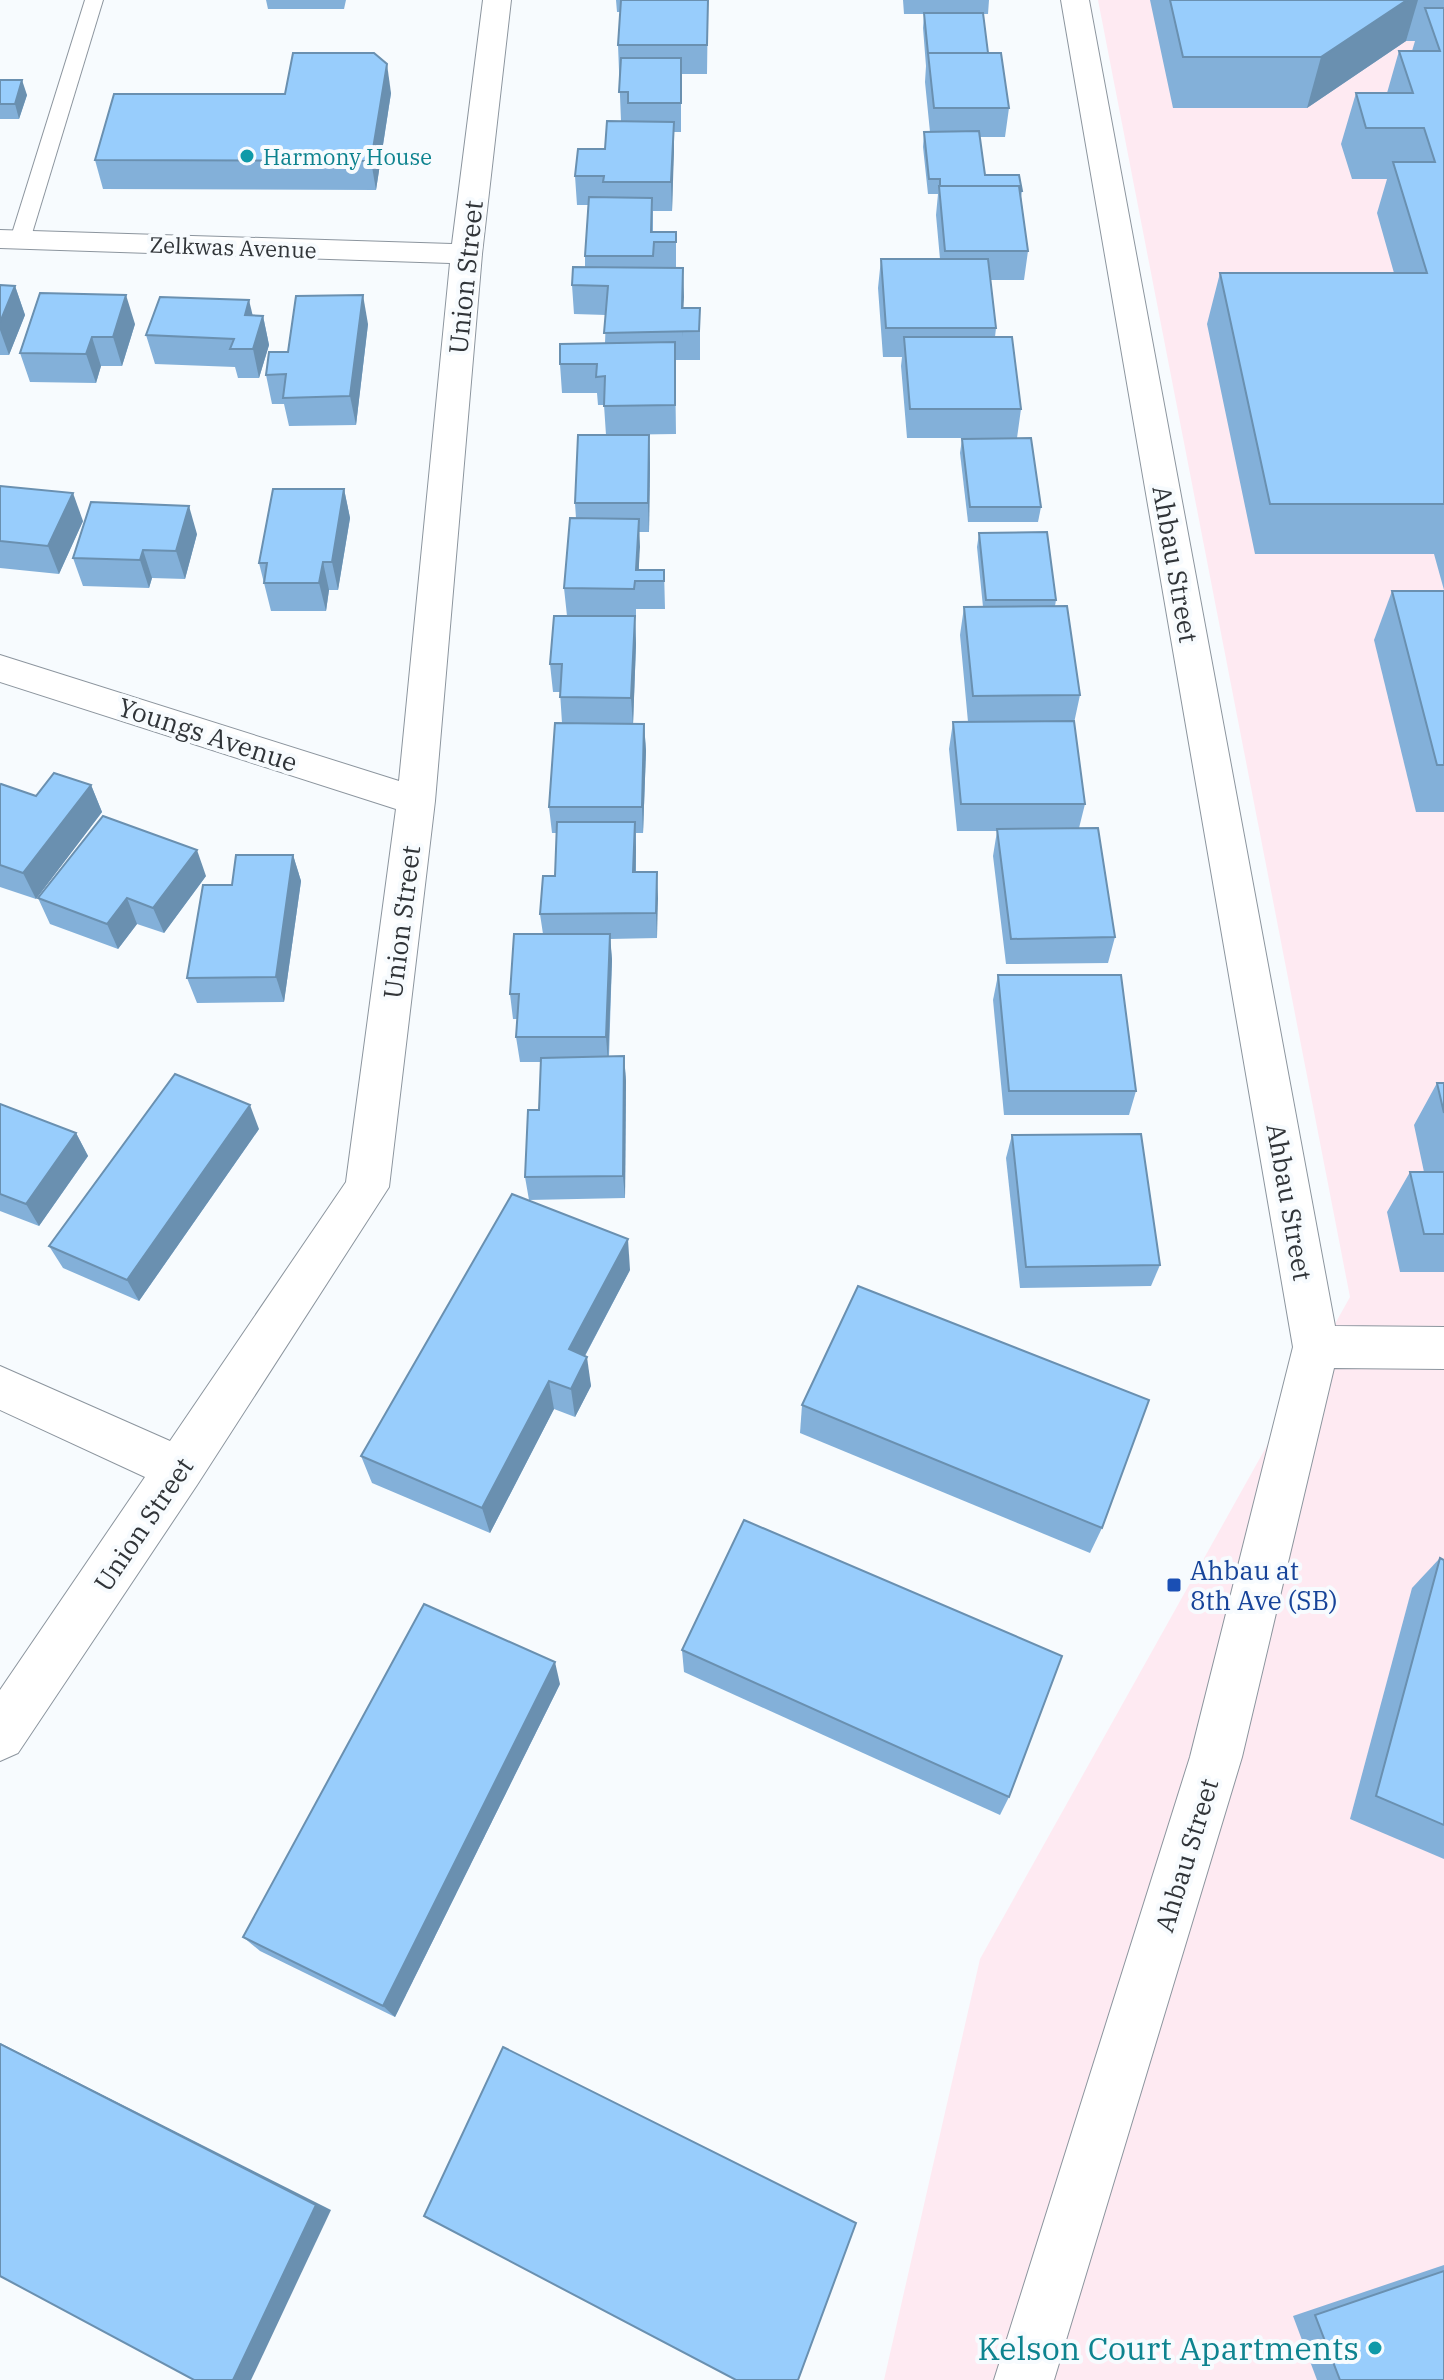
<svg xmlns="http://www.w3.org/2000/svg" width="1444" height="2380" font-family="'IBM Plex Serif',serif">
<rect width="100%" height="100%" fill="#f7fbfe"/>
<polygon fill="#feeaf2" points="1098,0 1444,0 1444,2380 884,2380 980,1959 1350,1297"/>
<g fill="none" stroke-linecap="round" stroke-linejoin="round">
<g stroke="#8c959e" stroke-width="2">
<polygon id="lane" points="85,0 103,0 30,240 27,244 13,244 10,240"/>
</g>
<g stroke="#8c959e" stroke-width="2">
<g id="street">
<polygon points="483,0 511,0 482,254 435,801 389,1187 197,1485 18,1753 0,1761 0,1690 145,1477 0,1410 0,1366 170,1441 346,1182 396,809 0,682 0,655 399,781 450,263 0,248 0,230 452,244"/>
<polygon points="1061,0 1089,0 1335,1326 1444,1327 1444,1369 1334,1368 1242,1757 1054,2380 994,2380 1190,1757 1293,1347"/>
</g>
</g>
<use href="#lane" fill="#fff" fill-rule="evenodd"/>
<use href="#street" fill="#fff" fill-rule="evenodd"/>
</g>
<g fill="#83b0d9">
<polygon points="266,0 346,0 344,9 268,9"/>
<polygon points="616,0 708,0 707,74 681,74 681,132 674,132 672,211 653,211 653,232 676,232 676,267 683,268 683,308 700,308 700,360 675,360 676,434 606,435 604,405 598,405 597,393 562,393 560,364 605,343 606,315 574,314 572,285 585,267 585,256 588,205 577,205 575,176 605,149 621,121 618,45 620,12 617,12"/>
<polygon points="903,0 989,0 988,14 983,14 988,53 1009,108 1005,137 980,137 985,175 1022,191 1021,197 1028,251 1024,280 990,280 996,328 995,337 1021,409 1017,438 907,438 901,366 902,357 883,357 878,288 881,259 940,259 936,215 938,194 928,194 923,147 924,132 930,132 925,82 926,66 923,28 924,14 904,14"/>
<polygon points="1150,0 1444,0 1444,590 1434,554 1255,554 1207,324 1220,273 1394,273 1377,213 1387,179 1352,179 1341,144 1356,93 1387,93 1399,51 1412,51 1415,41 1406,41 1307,108 1173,108"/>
<polygon points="0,80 27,95 19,119 0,119"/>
<polygon points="391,93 376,190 103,189 95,160 285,94"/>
<polygon points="0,285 15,286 25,315 9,355 0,355"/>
<polygon points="253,315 263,316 269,345 259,378 238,378 235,367 155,364 146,335"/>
<polygon points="135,324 122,366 101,366 96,383 30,382 20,353"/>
<polygon points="368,324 356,425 289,426 284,404 272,404 266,375 288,352"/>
<polygon points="649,435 650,464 649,532 639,532 639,570 664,570 665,609 636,609 636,617 635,617 636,644 633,724 644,724 646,751 643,833 636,833 636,872 657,872 657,938 610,939 612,960 609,1057 624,1056 626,1081 625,1198 529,1200 525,1177 539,1110 541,1062 520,1062 516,1037 517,1019 513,1019 510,994 543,934 540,914 555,876 557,833 552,833 549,807 562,723 560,692 553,692 550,664 567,616 564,588 576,518 575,503"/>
<polygon points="962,439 1041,507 1038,522 968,522 960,453"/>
<polygon points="0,486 83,521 59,574 0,568"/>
<polygon points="344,489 350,518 338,590 329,590 326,611 271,611 259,563"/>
<polygon points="979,533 1056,600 1055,606 1080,695 1074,723 1085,804 1079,828 1115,937 1108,963 1006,964 993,856 997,831 957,831 949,749 953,722 968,722 960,635 964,607 983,607 977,547"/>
<polygon points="197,534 185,579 152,578 149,588 83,586 73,558"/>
<polygon points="1392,591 1444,591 1444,812 1416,812 1374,640"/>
<polygon points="0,785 36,796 91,785 102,812 36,899 0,887"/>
<polygon points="293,855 301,881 284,1002 197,1003 187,978 232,885"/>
<polygon points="206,876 164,933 137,924 118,949 50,924 38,898"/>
<polygon points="998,975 1136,1091 1129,1115 1004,1115 993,1000"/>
<polygon points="1437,1083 1444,1083 1444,1272 1400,1272 1387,1212 1410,1172 1424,1172 1414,1125"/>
<polygon points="0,1104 76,1133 88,1156 39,1226 0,1211"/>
<polygon points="259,1129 139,1301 63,1268 49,1246"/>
<polygon points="1012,1135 1160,1265 1151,1286 1020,1288 1006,1158"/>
<polygon points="630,1270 585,1356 591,1386 575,1417 554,1409 490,1533 372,1483 361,1456"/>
<polygon points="802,1405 1102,1528 1090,1553 800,1433"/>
<polygon points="1440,1558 1444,1560 1444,1859 1350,1819 1412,1588"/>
<polygon points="682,1650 1009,1797 1000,1815 684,1672"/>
<polygon points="560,1684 395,2017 260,1951 243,1937"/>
<polygon points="1444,2265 1444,2380 1317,2380 1293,2316"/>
</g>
<g fill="#6a90b0">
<polygon points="1407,0 1418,0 1406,41 1307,108 1321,57"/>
<polygon points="387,64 391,93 376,190 371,161"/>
<polygon points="22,80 27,95 19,119 15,104"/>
<polygon points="674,122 674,151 672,211 671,182"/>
<polygon points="683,268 684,297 682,337 682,308"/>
<polygon points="15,286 25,315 9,355 0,330 0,322"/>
<polygon points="126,295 135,324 122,366 113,337"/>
<polygon points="363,295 368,324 356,425 350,396"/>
<polygon points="249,300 256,329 245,315"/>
<polygon points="263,316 269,345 259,378 253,349"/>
<polygon points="92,337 101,366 96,383 86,354"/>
<polygon points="649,435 650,464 649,532 648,503"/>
<polygon points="344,489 350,518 338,590 332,562"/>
<polygon points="73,493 83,521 59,574 48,546"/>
<polygon points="189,506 197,534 185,579 176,551"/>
<polygon points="639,519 640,547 638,581 636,570"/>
<polygon points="143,550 152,578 149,588 140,560"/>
<polygon points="323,562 329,590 326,611 319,583"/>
<polygon points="635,616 636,644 633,725 631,698"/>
<polygon points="644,724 646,751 643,833 642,807"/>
<polygon points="91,785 102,812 36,899 23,873"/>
<polygon points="635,822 636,849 635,898 633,872"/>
<polygon points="197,850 206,876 164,933 153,908"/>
<polygon points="293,855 301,881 284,1002 276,977"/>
<polygon points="657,872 658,898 657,938 656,913"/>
<polygon points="127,898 137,924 118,949 107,924"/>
<polygon points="610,934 612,960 608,1062 606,1037"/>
<polygon points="624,1056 626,1081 625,1198 623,1176"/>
<polygon points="250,1105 259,1129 139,1301 127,1280"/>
<polygon points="76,1133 88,1156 39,1226 26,1204"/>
<polygon points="628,1239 630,1270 573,1378 569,1349"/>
<polygon points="587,1357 591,1386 575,1417 571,1389"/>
<polygon points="549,1381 554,1409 490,1533 482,1508"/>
<polygon points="555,1662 560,1684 395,2017 383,2006"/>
<polygon points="0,2043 331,2210 251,2380 233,2380"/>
</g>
<g fill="#98cdfc" stroke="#6a90b0" stroke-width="2">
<polygon points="621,0 708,0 707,45 618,45"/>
<polygon points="1170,0 1407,0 1321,57 1183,57"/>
<polygon points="1425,8 1444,8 1444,504 1270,504 1220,273 1427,273 1393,162 1435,162 1424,128 1366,128 1356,93 1413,93 1399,51 1440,51"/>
<polygon points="924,13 983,13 988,53 928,53"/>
<polygon points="293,53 374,53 387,64 371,161 95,160 114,94 285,94"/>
<polygon points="928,53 1001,53 1009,108 934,108"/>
<polygon points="621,58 681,58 681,103 628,103 628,92 619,92"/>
<polygon points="0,80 22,80 15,104 0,104"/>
<polygon points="607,121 674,122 671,182 603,182 604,176 575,176 578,149 605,149"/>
<polygon points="979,131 985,175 1019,175 1022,191 1020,191 1019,186 940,186 940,179 929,179 924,132"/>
<polygon points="939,186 1019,186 1028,251 945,251"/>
<polygon points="589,197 652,198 651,232 676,232 676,242 654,242 653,256 585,256"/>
<polygon points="881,259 988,259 996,328 886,328"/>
<polygon points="573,267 683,268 682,308 700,308 699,331 604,333 608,286 572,285"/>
<polygon points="0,285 15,286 0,322"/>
<polygon points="40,293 126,295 113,337 92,337 86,354 20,353"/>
<polygon points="363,295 350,396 283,398 286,374 266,375 269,352 288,352 296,296"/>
<polygon points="160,297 249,300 245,315 263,316 253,349 230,349 234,339 146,335"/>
<polygon points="904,337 1012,337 1021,409 910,409"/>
<polygon points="675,342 675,405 604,406 605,376 596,377 597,364 560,364 560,344"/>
<polygon points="578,435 649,435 648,503 575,503"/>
<polygon points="1031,438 1041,507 970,507 962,439"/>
<polygon points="0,486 73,493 48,546 0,541"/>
<polygon points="273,489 344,489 332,562 323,562 319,583 264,583 267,563 259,563"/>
<polygon points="91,502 189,506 176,551 143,550 140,560 73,558"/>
<polygon points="570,518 639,519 636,570 664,570 664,581 635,581 634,589 564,588"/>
<polygon points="1047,532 1056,600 986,600 979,533"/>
<polygon points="1392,591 1444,591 1444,765 1437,765"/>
<polygon points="1067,606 1080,695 973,696 964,607"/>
<polygon points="554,616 635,616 631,698 560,697 562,664 550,664"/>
<polygon points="1074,721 1085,804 961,804 953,722"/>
<polygon points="555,723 644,724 642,807 549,807"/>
<polygon points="54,773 91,785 23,873 0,865 0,785 1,784 36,796"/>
<polygon points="103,816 197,850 153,908 127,898 107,924 38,898"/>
<polygon points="557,822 635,822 633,872 657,872 656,913 540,914 543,876 555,876"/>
<polygon points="1098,828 1115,937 1011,939 997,829"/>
<polygon points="236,855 293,855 276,977 187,978 203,885 232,885"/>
<polygon points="514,934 610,934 606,1037 516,1037 519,994 510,994"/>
<polygon points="998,975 1121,975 1136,1091 1009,1091"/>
<polygon points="624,1056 623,1176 525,1177 528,1110 539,1110 541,1058"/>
<polygon points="175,1074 250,1105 127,1280 49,1246"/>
<polygon points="1437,1083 1444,1083 1444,1113"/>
<polygon points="0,1104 76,1133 26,1204 0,1194"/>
<polygon points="1141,1134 1160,1265 1026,1267 1012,1135"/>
<polygon points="1410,1172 1444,1172 1444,1234 1424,1234"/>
<polygon points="512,1194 628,1239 569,1349 587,1357 571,1389 549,1381 482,1508 361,1456"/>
<polygon points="858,1286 1149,1400 1102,1528 802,1405"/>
<polygon points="744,1520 1062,1656 1009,1797 682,1650"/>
<polygon points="1440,1558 1444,1560 1444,1825 1376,1796"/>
<polygon points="424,1604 555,1662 383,2006 243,1937"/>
<polygon points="0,2044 316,2205 233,2380 194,2380 0,2276"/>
<polygon points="503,2047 856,2223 798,2380 736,2380 424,2216"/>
<polygon points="1444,2271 1444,2380 1340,2380 1315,2315"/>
</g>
<g fill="#0f9aa8" stroke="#f7fbfe" stroke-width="3">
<circle cx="247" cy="156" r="8"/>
<circle cx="1375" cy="2348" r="8"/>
</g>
<rect fill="#1a4fb4" stroke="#f7fbfe" stroke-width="3" x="1166" y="1577" width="16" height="16" rx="4"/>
<g text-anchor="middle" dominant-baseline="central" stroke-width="8" stroke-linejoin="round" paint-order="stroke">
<g font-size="22" fill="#0d838f" stroke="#f7fbfe" text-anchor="start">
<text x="263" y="156">Harmony House</text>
</g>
<g font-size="22" fill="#303438" stroke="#f7fbfe">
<text transform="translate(233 247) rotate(2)">Zelkwas Avenue</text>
</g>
<g font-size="26" fill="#303438" stroke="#f7fbfe">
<text transform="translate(465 277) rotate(-84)">Union Street</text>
<text transform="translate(1176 564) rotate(80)">Ahbau Street</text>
<text transform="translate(208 734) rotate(18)">Youngs Avenue</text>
<text transform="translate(401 922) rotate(-83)">Union Street</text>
<text transform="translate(1290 1202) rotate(80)">Ahbau Street</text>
<text transform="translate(143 1524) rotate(-56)">Union Street</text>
<text transform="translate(1186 1855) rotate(-73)">Ahbau Street</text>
</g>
<g font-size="26" fill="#164399" stroke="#f7fbfe" text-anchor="start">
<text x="1190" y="1570">Ahbau at<tspan x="1190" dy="30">8th Ave (SB)</tspan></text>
</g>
<g font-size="32" fill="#0d838f" stroke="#f7fbfe" text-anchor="end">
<text x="1359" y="2348">Kelson Court Apartments</text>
</g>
</g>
</svg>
